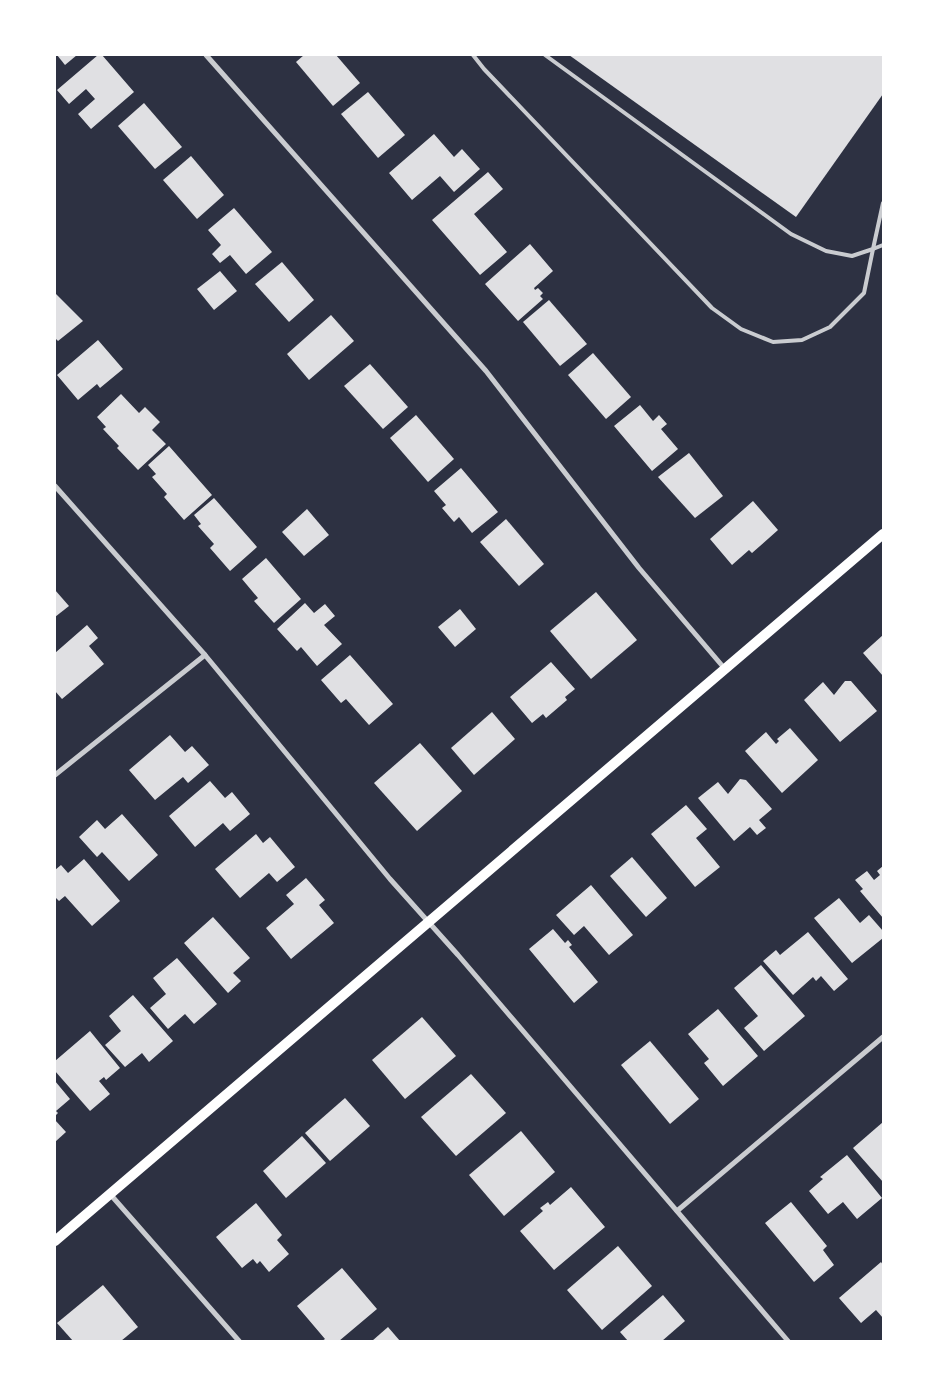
<svg xmlns="http://www.w3.org/2000/svg" width="938" height="1396" font-family="'Nunito Sans',sans-serif">
<rect width="100%" height="100%" fill="#2d3142"/>
<g fill="#e0e0e3">
<polygon points="57,55 77,55 65,65"/>
<polygon points="98,55 102,55 134,92 91,129 78,114 95,99 86,89 69,104 57,90"/>
<polygon points="304,55 336,55 360,83 333,106 296,62"/>
<polygon points="569,55 883,55 883,94 796,217"/>
<polygon points="368,92 405,135 378,158 341,114"/>
<polygon points="144,103 182,147 155,169 118,126"/>
<polygon points="434,134 454,157 462,149 480,169 454,192 440,176 412,200 389,173"/>
<polygon points="191,156 224,195 197,219 163,180"/>
<polygon points="488,172 503,189 474,214 507,252 480,275 432,220"/>
<polygon points="234,208 272,252 246,274 230,255 220,263 212,254 221,245 208,230"/>
<polygon points="530,244 553,271 534,288 535,290 538,288 543,293 540,296 543,299 518,321 485,284"/>
<polygon points="282,262 314,300 289,322 255,284"/>
<polygon points="220,271 237,291 214,310 197,289"/>
<polygon points="55,293 83,321 58,341 55,338"/>
<polygon points="549,300 587,344 560,366 523,322"/>
<polygon points="331,315 354,341 309,380 287,354"/>
<polygon points="98,340 123,369 100,388 97,384 78,400 57,375"/>
<polygon points="593,353 631,397 606,419 568,375"/>
<polygon points="370,364 408,407 383,429 344,386"/>
<polygon points="121,394 139,413 145,407 160,422 152,430 166,444 138,470 117,448 119,446 103,429 106,427 97,417"/>
<polygon points="640,405 653,421 659,415 667,424 661,429 678,449 652,471 614,426"/>
<polygon points="416,415 454,459 428,482 390,438"/>
<polygon points="169,446 212,495 184,520 164,497 167,494 152,477 156,474 148,465"/>
<polygon points="689,453 723,496 695,518 658,477"/>
<polygon points="461,468 498,512 472,533 459,517 454,522 442,508 446,505 434,491"/>
<polygon points="214,498 257,547 230,571 210,548 214,544 198,526 201,524 194,515"/>
<polygon points="753,501 778,530 752,553 749,550 732,565 710,539"/>
<polygon points="307,509 329,535 304,556 282,532"/>
<polygon points="506,519 544,564 519,586 480,542"/>
<polygon points="266,558 301,599 274,623 254,601 258,598 242,579"/>
<polygon points="55,590 69,606 55,617"/>
<polygon points="596,592 637,640 591,679 550,631"/>
<polygon points="305,603 314,613 325,604 335,616 324,625 342,644 317,666 301,647 297,651 277,629"/>
<polygon points="460,609 476,629 455,647 438,627"/>
<polygon points="87,625 98,638 89,646 104,664 62,699 55,691 55,653"/>
<polygon points="883,635 883,676 863,653"/>
<polygon points="350,655 393,704 369,725 346,699 341,703 321,680"/>
<polygon points="551,662 575,689 565,697 567,700 546,718 543,714 532,723 510,697"/>
<polygon points="845,681 851,681 877,711 840,742 804,700 823,682 834,695"/>
<polygon points="492,712 515,739 474,775 451,748"/>
<polygon points="790,728 818,760 782,793 745,751 766,732 776,744 779,741 777,739"/>
<polygon points="170,735 185,752 192,746 209,765 188,783 183,777 155,800 129,770"/>
<polygon points="420,743 462,791 417,831 374,783"/>
<polygon points="740,779 746,780 772,809 759,820 766,828 757,835 750,827 734,841 698,798 718,782 728,794"/>
<polygon points="210,781 225,798 232,792 250,814 230,831 223,823 195,847 169,816"/>
<polygon points="686,805 707,829 696,838 720,867 695,887 651,834"/>
<polygon points="122,814 158,855 129,881 102,852 97,857 79,837 97,820 105,829"/>
<polygon points="256,834 263,843 270,837 295,867 277,882 269,873 240,898 215,869"/>
<polygon points="632,857 667,898 646,917 610,876"/>
<polygon points="84,859 120,901 92,926 65,896 59,901 55,897 55,870 61,865 68,873"/>
<polygon points="883,866 883,918 860,891 863,889 855,880 867,871 874,880 880,875 877,871"/>
<polygon points="306,878 325,900 319,905 334,923 291,959 266,928 294,904 286,895"/>
<polygon points="591,885 633,935 609,955 584,926 574,935 556,915"/>
<polygon points="839,898 860,923 869,915 883,931 883,938 852,963 814,918"/>
<polygon points="213,917 250,958 233,973 241,981 228,993 184,943"/>
<polygon points="553,929 565,943 568,940 572,945 569,947 598,982 574,1003 529,949"/>
<polygon points="808,932 848,979 834,991 821,976 816,981 813,977 793,995 763,961 776,950 780,955"/>
<polygon points="177,958 217,1004 194,1024 185,1014 168,1029 150,1008 166,994 153,978"/>
<polygon points="761,965 805,1016 764,1051 744,1028 758,1016 734,988"/>
<polygon points="133,995 173,1041 149,1062 142,1053 125,1067 105,1045 121,1031 109,1016"/>
<polygon points="718,1009 758,1056 723,1086 704,1063 709,1059 688,1034"/>
<polygon points="422,1017 456,1056 405,1099 372,1060"/>
<polygon points="90,1031 120,1068 106,1080 104,1077 99,1081 110,1094 90,1111 55,1071 55,1061"/>
<polygon points="650,1041 699,1099 670,1124 621,1065"/>
<polygon points="471,1074 506,1113 456,1156 421,1117"/>
<polygon points="55,1081 70,1099 56,1111 58,1113 55,1116"/>
<polygon points="345,1098 370,1126 330,1161 305,1133"/>
<polygon points="55,1120 66,1132 55,1142"/>
<polygon points="883,1122 883,1182 853,1148"/>
<polygon points="521,1131 555,1172 504,1216 469,1175"/>
<polygon points="302,1136 326,1163 286,1198 263,1171"/>
<polygon points="847,1155 882,1198 857,1219 843,1202 828,1214 809,1191 823,1179 820,1177"/>
<polygon points="571,1187 605,1227 554,1270 520,1231 543,1211 540,1208 548,1202 550,1205"/>
<polygon points="791,1202 827,1246 823,1250 834,1265 814,1282 765,1223"/>
<polygon points="256,1203 282,1235 277,1240 289,1254 269,1272 260,1261 257,1264 253,1259 242,1268 216,1237"/>
<polygon points="618,1246 652,1286 602,1330 567,1290"/>
<polygon points="881,1262 883,1265 883,1318 876,1310 861,1323 839,1298"/>
<polygon points="342,1268 377,1309 339,1341 322,1341 325,1339 297,1306"/>
<polygon points="103,1285 138,1327 121,1341 73,1341 57,1323"/>
<polygon points="663,1295 685,1321 662,1341 628,1341 620,1332"/>
<polygon points="388,1327 400,1341 372,1341"/>
</g>
<g fill="none" stroke-linecap="round" stroke-linejoin="round">
<g stroke="#caccd0" stroke-width="4">
<polyline points="473,55 484,69 712,308 741,329 773,342 802,340 830,327 864,293 873,249 883,245"/>
<polyline points="545,55 791,234 826,251 852,256 873,249 883,203"/>
</g>
<g stroke="#caccd0" stroke-width="5">
<polyline points="206,55 486,371 639,568 725,669"/>
<polyline points="55,486 205,655 390,879 458,955 788,1341"/>
<polyline points="55,775 205,655"/>
<polyline points="110,1194 239,1341"/>
<polyline points="677,1211 883,1037"/>
</g>
<polyline stroke="#fff" stroke-width="10" points="55,1241 883,534"/>
</g>
<rect width="938" height="1396" fill="none" stroke="#ffffff" stroke-width="112"/>
</svg>
